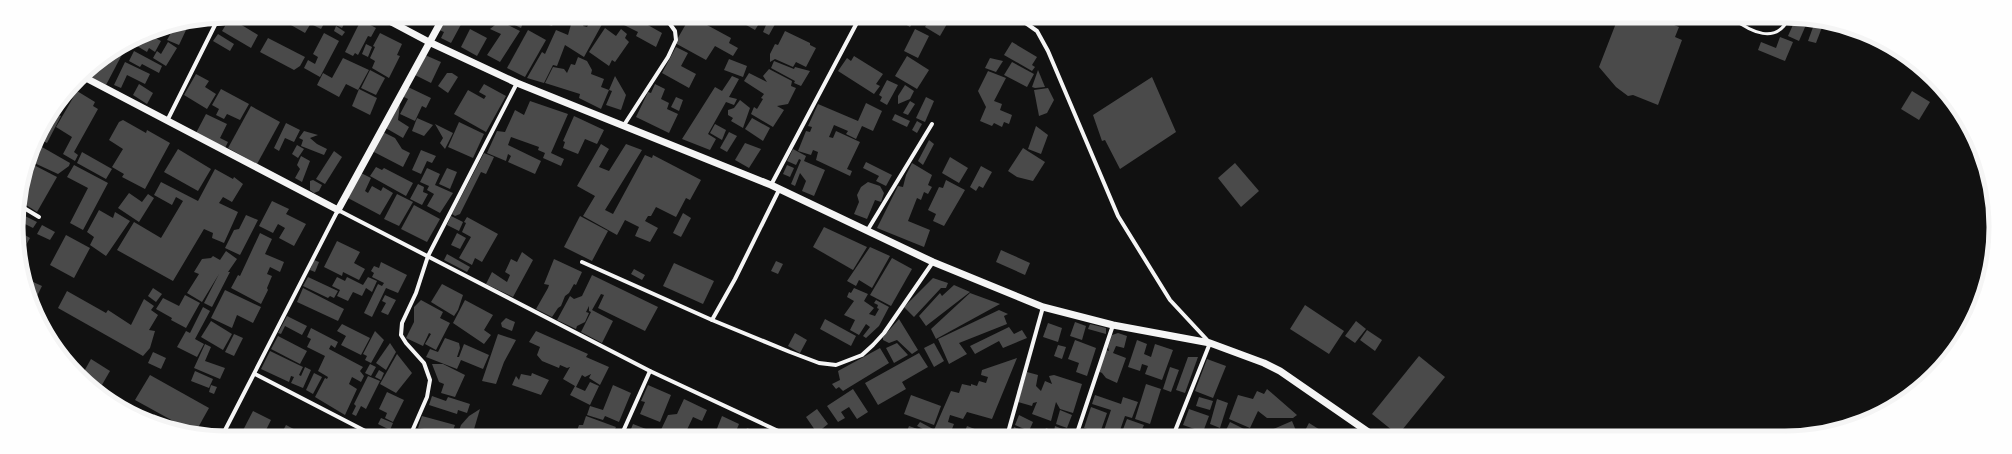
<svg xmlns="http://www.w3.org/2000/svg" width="2012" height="454" font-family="Lora,serif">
<rect width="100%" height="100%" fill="#111"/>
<g fill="#4a4a4a">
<polygon points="275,16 299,16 311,23 305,33"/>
<polygon points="317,16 348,16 342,28 326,20 321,29 313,25"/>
<polygon points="457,16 482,16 478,24 465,17 451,43 441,38 444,32 439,30 445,19 453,23"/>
<polygon points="501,16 532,16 529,23 523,23 521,28 500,18"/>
<polygon points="536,16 557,16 552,26 543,23 544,21"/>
<polygon points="558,16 588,16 583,26 587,27 593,16 619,16 613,20 606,17 584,57 565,45 557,66 553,65 544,83 527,78 542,52 545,54 556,30 568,35 572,21 570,19 570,23"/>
<polygon points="621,16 630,16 635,20 639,20 662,33 656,47 636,36 638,32 618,22"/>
<polygon points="690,17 712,17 707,25 731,38 729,43 738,48 733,56 715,46 706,60 675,43"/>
<polygon points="732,17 757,17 756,19 760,22 755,30"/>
<polygon points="766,17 779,17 769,35 763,32 766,25 763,23"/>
<polygon points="812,17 830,17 826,24"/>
<polygon points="893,17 916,17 910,27"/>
<polygon points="931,17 951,17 940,36 925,27"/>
<polygon points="230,18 258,35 251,48 222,31"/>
<polygon points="1618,18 1657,18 1679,27 1675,37 1682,40 1658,105 1633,95 1628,96 1616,87 1599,67"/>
<polygon points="1796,18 1809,18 1799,41 1788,36"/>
<polygon points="1816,19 1824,22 1816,43 1808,41"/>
<polygon points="361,20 376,28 371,37 368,36 358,55 355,53 353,56 345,52"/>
<polygon points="500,21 520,31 500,62 487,55 501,34 490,29"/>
<polygon points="186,24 185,27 187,28 179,45 167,40 172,31 167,28"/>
<polygon points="336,26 345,32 342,36 334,31"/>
<polygon points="605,28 616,36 621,29 627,34 625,38 629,42 615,62 612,60 609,66 589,52"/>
<polygon points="163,29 166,30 163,36 154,32"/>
<polygon points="470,29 487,38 477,56 461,47"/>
<polygon points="915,29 929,36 918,58 904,51"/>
<polygon points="528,30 546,40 525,77 507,68"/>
<polygon points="785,31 810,43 810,45 816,48 806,67 796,62 793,67 775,59 770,62 770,54 775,44 778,45"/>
<polygon points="324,33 339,41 320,77 304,68 308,60 315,64 318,57 313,54"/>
<polygon points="380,33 402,44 397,55 400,56 389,78 372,68 375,61 370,58 375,47 373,46"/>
<polygon points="218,34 234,44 230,51 213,41"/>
<polygon points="150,35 161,41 155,52 149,48 147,52 137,46 140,40 145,43"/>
<polygon points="1780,37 1793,42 1785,61 1758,50 1761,42 1776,48"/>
<polygon points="268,38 305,57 300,66 294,70 260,52"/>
<polygon points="168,42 177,48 166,66 153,58 157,51 161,54"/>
<polygon points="1012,42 1037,57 1032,65 1035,67 1032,71 1004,55"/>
<polygon points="366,44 372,47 368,57 362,54"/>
<polygon points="124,46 126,47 106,85 89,76 96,63"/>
<polygon points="676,47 688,53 681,66 696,74 689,88 662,73"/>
<polygon points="134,51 162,66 159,73 142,64 140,67 129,61"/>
<polygon points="425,55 441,62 431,83 415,75"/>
<polygon points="854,56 883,74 876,84 880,86 874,94 838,71 847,58 851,61"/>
<polygon points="907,56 929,70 917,89 895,76"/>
<polygon points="578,57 587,61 592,70 591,74 604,79 601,87 609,90 601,109 579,98 580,94 545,83 553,67 564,69 567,73 571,64 575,65"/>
<polygon points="343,58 369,70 358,90 346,84 339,97 317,85 323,73 332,78"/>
<polygon points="990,58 1003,61 996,72 985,68"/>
<polygon points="729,59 747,66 743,77 724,70"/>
<polygon points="774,61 794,69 795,67 810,71 801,86 794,83 795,81 771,68"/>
<polygon points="125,62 150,74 145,84 127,75 121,88 114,85"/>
<polygon points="1012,62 1034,74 1027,87 1004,75"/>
<polygon points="769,69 792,81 791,86 796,88 788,104 777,106 784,110 773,127 751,114 754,107 757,109 763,99 761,98 764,94 744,81 749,73 767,82 763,76"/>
<polygon points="370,70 385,78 376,95 361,88"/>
<polygon points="1038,70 1045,87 1035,88 1032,87"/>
<polygon points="988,71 1006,78 994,101 1002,104 1000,110 1012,115 1009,124 1004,122 1002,127 994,123 992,126 980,121 986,107 978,91"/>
<polygon points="447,73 452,73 458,77 448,93 438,86"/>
<polygon points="196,74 209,81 205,87 216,94 207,109 184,95"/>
<polygon points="615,76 626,95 621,110 606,105 612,91 609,90"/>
<polygon points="732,76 739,79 729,97 737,99 734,105 726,102 708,134 716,139 710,150 682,139 715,87 722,91"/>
<polygon points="1152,77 1176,132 1120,169 1105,140 1102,141 1093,115"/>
<polygon points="887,80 898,85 887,105 880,101 882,97 879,95"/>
<polygon points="139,84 153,93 147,104 133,95"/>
<polygon points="484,84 506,96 486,132 454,114 468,90 484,99 486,96 479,92"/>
<polygon points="655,84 665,89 661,99 669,103 667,109 678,114 669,133 636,117 648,92 651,93"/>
<polygon points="905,85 914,91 910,99 898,104 898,96"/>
<polygon points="408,87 431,98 426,108 422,106 415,121 400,114 408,99 402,96"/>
<polygon points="1048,88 1054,100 1047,113 1039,116 1034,90"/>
<polygon points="221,89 249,104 240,120 227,114 224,119 216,115 219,109 212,105"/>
<polygon points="359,89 377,98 370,115 352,106"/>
<polygon points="77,91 95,102 93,106 98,109 74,152 78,155 75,161 63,154 72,137 56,127"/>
<polygon points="1912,91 1930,102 1919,120 1901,109"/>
<polygon points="676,97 683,100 679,111 671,107"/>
<polygon points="926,97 934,101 925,122 916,118"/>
<polygon points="740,100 750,108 743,128 731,121 733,118 728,115 728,110 734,108"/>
<polygon points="530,101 568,114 551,153 564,159 561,166 543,158 545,153 538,150 539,147 511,137 508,145 541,161 535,174 508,162 511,156 508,154 506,161 487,153 497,131 505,132 515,110 524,115"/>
<polygon points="910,101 915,104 908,115 903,113"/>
<polygon points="866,103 882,111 873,131 862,126 856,139 846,134 848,131 834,125 829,137 833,138 836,131 860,142 847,169 852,171 850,176 816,160 818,152 813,150 811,155 798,151 806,131 810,132 812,127 808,126 818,104 858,121"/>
<polygon points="400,104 398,120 409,127 403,138 384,127"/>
<polygon points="251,106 280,122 257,164 228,148"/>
<polygon points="54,113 61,116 47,143 37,138 38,133"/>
<polygon points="206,114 227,124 220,138 228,142 225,148 196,133"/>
<polygon points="895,114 910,121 907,127 892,120"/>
<polygon points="574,116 604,130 597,144 585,139 578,154 563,148 565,142 563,141"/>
<polygon points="417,118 433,125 424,136 412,131"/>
<polygon points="752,118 770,128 763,141 745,129"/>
<polygon points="123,120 146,133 147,130 170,143 145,189 122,177 124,174 112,167 123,149 109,140 119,122"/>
<polygon points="917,121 922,124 917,133 912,130"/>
<polygon points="459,122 484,134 473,158 448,147"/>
<polygon points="286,123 300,130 294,142 285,138 279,151 274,148"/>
<polygon points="435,124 453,133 445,149 440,143 443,138"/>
<polygon points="715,124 726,130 722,140 710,133"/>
<polygon points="1036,126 1048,135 1041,154 1028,149"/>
<polygon points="304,131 318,135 310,138 317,144 327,149 324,155 301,146 303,140 299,138"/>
<polygon points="383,132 395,138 402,149 410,153 403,167 372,151"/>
<polygon points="729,132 737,136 727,152 720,148"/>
<polygon points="929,140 934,144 923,165 918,161"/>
<polygon points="35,143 70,163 69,166 58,174 30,161"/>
<polygon points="745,143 761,149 749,168 735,160"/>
<polygon points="601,144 609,149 599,167 609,171 626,144 642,150 605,210 613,214 645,155 652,158 653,155 701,180 690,200 686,198 676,217 656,207 651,216 648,216 645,221 658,228 650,242 635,236 639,227 625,220 617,235 583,216 595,196 577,186"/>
<polygon points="297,145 304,149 298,158 292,154"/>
<polygon points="1023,148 1045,162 1033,181 1017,177 1008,171"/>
<polygon points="178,149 211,169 198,191 164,172"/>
<polygon points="793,149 806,156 804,161 825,170 814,196 802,191 806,181 800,173 795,186 791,184 801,160 799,159 796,165 787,161"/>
<polygon points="421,150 436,156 432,163 427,161 421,174 412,170"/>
<polygon points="334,151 342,157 325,184 316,179"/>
<polygon points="82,152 112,169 106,179 77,163"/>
<polygon points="484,153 494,157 486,174 481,172 460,214 455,216 452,214"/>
<polygon points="301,156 310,161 302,182 295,178 300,169 297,165"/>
<polygon points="950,157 968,168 959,183 942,173"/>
<polygon points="866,162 892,175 886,186 876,181 879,176 863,168"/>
<polygon points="30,163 57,177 37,212 20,201"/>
<polygon points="912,163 932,175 928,185 932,187 928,194 924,192 921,200 917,198 908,221 930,230 924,247 877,228 898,186 903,187 906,175"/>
<polygon points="1235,163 1259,191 1241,207 1218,178"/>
<polygon points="74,165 108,183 83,230 70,223 88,188 67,177"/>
<polygon points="787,165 794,168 790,177 783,174"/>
<polygon points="981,166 992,172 983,188 979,186 976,191 970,187"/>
<polygon points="376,167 382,170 384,168 413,183 406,196 370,176"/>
<polygon points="427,168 440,174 435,185 453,193 440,213 427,206 434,194 427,190 429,186 420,182"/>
<polygon points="447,168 457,172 450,189 439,184"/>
<polygon points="215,169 233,179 234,177 243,184 232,202 223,197 219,203 238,212 224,243 212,238 213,233 204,229 173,281 117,250 134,222 161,238 183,201 176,197 172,205 154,195 161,182 198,201"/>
<polygon points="361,173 371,178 365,191 368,193 372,186 381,191 383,187 393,193 380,215 348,198"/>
<polygon points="313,180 322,185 319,191 314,193 310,190 310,181"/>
<polygon points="946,180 965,190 944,226 933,221 936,214 928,210 939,187 943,188"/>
<polygon points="868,182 880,186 884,193 881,202 875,200 867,219 854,214 859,202 857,195 861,187"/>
<polygon points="418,184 424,187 423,192 428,194 422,205 410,199"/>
<polygon points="129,193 142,202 148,194 154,198 139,222 118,208"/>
<polygon points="397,194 413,202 399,226 384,219"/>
<polygon points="272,201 289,209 286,214 306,224 294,246 279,238 285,228 278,224 273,233 259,226"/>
<polygon points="414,205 440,219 427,242 401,229"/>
<polygon points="99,210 113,218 115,212 130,221 106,256 90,245 94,237 87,232"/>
<polygon points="17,212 37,222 33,228 23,223 18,231 30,238 21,254 16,213"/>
<polygon points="683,213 691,218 681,237 673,233"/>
<polygon points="246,215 258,220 240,255 225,248 234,230 239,229"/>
<polygon points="451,216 463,222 459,231 447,225"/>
<polygon points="580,216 608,231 592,261 564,247"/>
<polygon points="467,217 498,234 482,262 475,258 472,265 459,258 471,237 462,232 466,223 464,222"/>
<polygon points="42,225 55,232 50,240 37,234"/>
<polygon points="824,227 867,247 853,270 813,247"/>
<polygon points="260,233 272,239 265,254 284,262 280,272 270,267 267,274 272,276 267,288 268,290 261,304 231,288 238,275 240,276"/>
<polygon points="457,233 466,238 460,249 451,245"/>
<polygon points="66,235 90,248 74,278 50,265"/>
<polygon points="337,241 360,252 354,263 365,269 359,280 343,272 342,276 324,267"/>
<polygon points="870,247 890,256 872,288 859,280 856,286 847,281"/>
<polygon points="1001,250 1030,263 1025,275 996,262"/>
<polygon points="226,251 237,259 228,272 230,272 212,307 204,303 219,274 202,302 187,293 199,274 194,272 202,259 211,258 213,256 220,260"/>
<polygon points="522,252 533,260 513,297 486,284 492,272 507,282 510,275 505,272 511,259 517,262"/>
<polygon points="447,254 470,267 467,272 444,260"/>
<polygon points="892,258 912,269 891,306 870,295"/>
<polygon points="554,259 582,272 576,285 574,284 569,293 565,296 561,306 558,308 552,317 536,309 548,288 549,285 544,284"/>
<polygon points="314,260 319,262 315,272 310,270"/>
<polygon points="776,261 783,264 778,274 771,271"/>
<polygon points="381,262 407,275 398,293 386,288 372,317 364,313 378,284 382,286 384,283 372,277 374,273 371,271 374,266 379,268"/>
<polygon points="674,263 714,281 703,304 663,286"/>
<polygon points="28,267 32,279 23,282 22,269"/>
<polygon points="634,269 645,275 642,280 631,274"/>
<polygon points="592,275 658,307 645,331 598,308 604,295 601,294 592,310 613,321 602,343 581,332 591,312 589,311 589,306 586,312 589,313 585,322 577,326 576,329 557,320 570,296 574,299 582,296"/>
<polygon points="308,277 338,291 334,298 330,296 328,298 303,286"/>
<polygon points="337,277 345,281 347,277 363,285 368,277 377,281 372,292 366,288 362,296 353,292 348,301 337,296 340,290 332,286"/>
<polygon points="933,278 948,283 946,288 941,288 914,317 904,307"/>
<polygon points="31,281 42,286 37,296 28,291 27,289"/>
<polygon points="442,284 463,295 458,310 454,316 431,302"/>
<polygon points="954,285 970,292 926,326 919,316 940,293 942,296"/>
<polygon points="153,288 162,294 156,302 148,296"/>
<polygon points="303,288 344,309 338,321 297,302"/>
<polygon points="854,288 868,294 864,301 874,308 869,314 875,316 879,309 877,308 878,305 874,303 876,300 889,307 879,326 866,338 863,336 870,327 866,324 859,335 850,330 855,320 844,315 854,301 847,297 849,292 851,293"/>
<polygon points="225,290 261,307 253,323 237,315 232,328 211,318"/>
<polygon points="67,291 106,313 108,310 131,325 144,299 154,306 151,310 158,315 149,330 155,331 150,348 143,356 58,308"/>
<polygon points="970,293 1000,304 936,339 931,329"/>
<polygon points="185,295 200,303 186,328 171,320 172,318 156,309 163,298 179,306"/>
<polygon points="385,295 396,300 388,315 381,312 386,303 382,301"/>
<polygon points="421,300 443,312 440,318 450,323 436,350 425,344 431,334 429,333 423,346 406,338 414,322 414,307"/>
<polygon points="465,300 493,315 484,330 491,335 484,344 453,323"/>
<polygon points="1305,305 1344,331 1329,354 1290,329"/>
<polygon points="203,307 210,311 195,339 204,344 197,357 177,347 186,331 190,333"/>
<polygon points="999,310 1008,314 1004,316 1007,324 959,343 967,354 949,364 938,339"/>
<polygon points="287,316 307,326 302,335 285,326 281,334 278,333"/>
<polygon points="506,318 515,322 512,331 502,327 501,323"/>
<polygon points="825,319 856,336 851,346 820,329"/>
<polygon points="899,319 918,350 912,354 897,340 889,343 883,340 883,337"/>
<polygon points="211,321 232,334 223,350 201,337"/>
<polygon points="1356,321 1366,329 1355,343 1345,336"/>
<polygon points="1075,322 1086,326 1082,340 1070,336"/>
<polygon points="1048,323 1062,328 1058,342 1043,337"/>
<polygon points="342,324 370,338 361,355 341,345 346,336 337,331"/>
<polygon points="1090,324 1106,328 1106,334 1088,329"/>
<polygon points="1009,327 1014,334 1022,330 1027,338 1003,348 999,341 975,354 970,346"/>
<polygon points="311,328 338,342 335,348 331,345 329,349 363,367 360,371 364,376 361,382 352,377 349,384 357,389 345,415 315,397 325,378 327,379 328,377 318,371 325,356 307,347 311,339 307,337"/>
<polygon points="1367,330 1382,340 1375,351 1360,340"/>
<polygon points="375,331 384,340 371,363 365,360 367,356 363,354"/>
<polygon points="536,331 588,354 586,357 609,367 600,385 589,378 591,374 585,377 582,375 576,387 585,391 590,382 599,386 590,405 570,395 575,386 563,379 570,367 567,368 560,365 559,368 542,361 537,355 540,347 529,342"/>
<polygon points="795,333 807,340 800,353 788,346"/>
<polygon points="1118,333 1127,336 1124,348 1116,346 1113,353 1126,358 1117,383 1106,378 1102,373 1098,371 1106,350 1109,351 1108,347 1112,335"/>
<polygon points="234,334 243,338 234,356 225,352"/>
<polygon points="498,334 516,340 504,362 496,384 482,381"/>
<polygon points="278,336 307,351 300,364 271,349"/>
<polygon points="445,338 459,343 460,348 457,357 459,357 464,344 489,355 483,369 461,360 457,369 426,357 430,349 438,352"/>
<polygon points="1075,340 1096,348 1087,376 1076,372 1079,363 1068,359"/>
<polygon points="1137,340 1147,344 1144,354 1151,357 1155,344 1173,350 1162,380 1145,374 1148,366 1142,364 1140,371 1128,367"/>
<polygon points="390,343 396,352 386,370 376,363"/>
<polygon points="897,343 908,355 894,363 886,348"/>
<polygon points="934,343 944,361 934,367 924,348"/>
<polygon points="205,344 211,347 205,361 225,368 220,379 194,368"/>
<polygon points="1058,345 1066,347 1062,359 1054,356"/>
<polygon points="880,348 889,363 843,391 839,387 836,389 832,384 840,380 838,371"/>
<polygon points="270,351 303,367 299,375 301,376 305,367 311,370 303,388 291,383 294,377 291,376 289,382 261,369"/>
<polygon points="153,352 166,358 161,369 148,363"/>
<polygon points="919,353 928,367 902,382 906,389 878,405 865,383"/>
<polygon points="397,354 412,373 396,393 380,384"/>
<polygon points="1419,356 1445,377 1398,435 1372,414"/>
<polygon points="1188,357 1198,357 1185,393 1176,390"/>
<polygon points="1017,358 992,419 967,412 963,419 950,415 948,422 954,424 950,434 943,431 941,433 934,430 951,391 959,393 962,384 971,386 971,384 977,386 979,381 986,383 988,377 981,375 982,370"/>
<polygon points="91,359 110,371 99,390 82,375"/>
<polygon points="1207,359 1226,366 1213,398 1195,391"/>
<polygon points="370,364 376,367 371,376 365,373"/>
<polygon points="432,364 443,364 465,375 455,397 441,393 444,384 439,382"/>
<polygon points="1170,367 1179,370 1171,392 1163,389"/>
<polygon points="379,370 384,373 381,380 375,377"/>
<polygon points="195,371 213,379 209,388 191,381"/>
<polygon points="1027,372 1038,375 1036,386 1041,391 1045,381 1052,384 1049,376 1054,375 1082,384 1073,413 1060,409 1056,402 1051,421 1032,414 1037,402 1033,403 1032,406 1018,402"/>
<polygon points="314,373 322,377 313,394 306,390"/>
<polygon points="532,373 549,380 541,395 512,385 516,376 519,380 521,374 531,376"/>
<polygon points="150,375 209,408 195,433 135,400"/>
<polygon points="368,376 380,381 366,409 361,406 356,416 352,414 356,406 354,404"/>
<polygon points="1146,384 1161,389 1150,424 1135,419"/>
<polygon points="211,385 217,387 214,394 209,392"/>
<polygon points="613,385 631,393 619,422 605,416 603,420 587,415 590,406 603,410"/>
<polygon points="648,385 671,395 660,422 640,414 645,402 641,401"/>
<polygon points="853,389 868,412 857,419 849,407 841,412 845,418 838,422 827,406"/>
<polygon points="1267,389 1297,415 1293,418 1267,418 1258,411 1250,428 1229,419 1238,395 1253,399 1257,391 1264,394"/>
<polygon points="387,392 404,400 393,422 385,418 387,413 379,409"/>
<polygon points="911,395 941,406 934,425 904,414"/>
<polygon points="1095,395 1121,404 1123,397 1138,402 1132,418 1125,416 1118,436 1102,436 1111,410 1092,404"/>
<polygon points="432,396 446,401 448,397 470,404 467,413 458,410 457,414 429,405"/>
<polygon points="1199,397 1213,401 1210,410 1196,406"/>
<polygon points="684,399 707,410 702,421 693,417 684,436 634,436 629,434 633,424 659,434 668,415 677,414"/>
<polygon points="1217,399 1228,403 1220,428 1210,424"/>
<polygon points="1091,407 1107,413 1100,433 1084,428"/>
<polygon points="480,409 472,436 457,436 461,425 469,416"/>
<polygon points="817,409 828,424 817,433 806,417"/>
<polygon points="1189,409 1209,416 1203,432 1183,425"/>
<polygon points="1060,410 1072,415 1067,428 1056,424"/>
<polygon points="253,411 271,420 263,436 240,436"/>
<polygon points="154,414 180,429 180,430 151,420"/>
<polygon points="1019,415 1033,422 1029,431 1015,425"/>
<polygon points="422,416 455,425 451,436 422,435 424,429 418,428"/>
<polygon points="586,416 616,427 612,436 575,436 579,425 583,425"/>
<polygon points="722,416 739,424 734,436 714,436"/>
<polygon points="381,418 393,423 390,430 378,424"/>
<polygon points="1127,419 1144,425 1139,436 1125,436 1126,433 1122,432"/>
<polygon points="1292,421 1297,433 1294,434 1295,436 1257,436"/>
<polygon points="920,422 933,429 929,432 917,426"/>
<polygon points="1230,422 1250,432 1248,436 1223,436"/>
<polygon points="1309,423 1330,436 1302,436"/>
<polygon points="286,425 307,436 280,436"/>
<polygon points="909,426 937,436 905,436"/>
<polygon points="967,426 990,435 990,436 963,436"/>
<polygon points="1055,426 1070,432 1069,436 1043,435 1046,428 1054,431"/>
<polygon points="1014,427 1036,436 1011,436"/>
<polygon points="747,428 768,436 744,436"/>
</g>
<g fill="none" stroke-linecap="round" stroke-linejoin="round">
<polyline stroke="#f5f5f5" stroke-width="2.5" points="269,436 270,434"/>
<path stroke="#f5f5f5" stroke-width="3" d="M 1732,18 C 1751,32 1776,45 1789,18"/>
<g stroke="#f5f5f5" stroke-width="4">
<polyline points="1017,17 1037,31 1048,51 1118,216 1170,300 1210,343 1173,436"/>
<polyline points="167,121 219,17"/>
<polyline points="624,125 668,57 676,40 675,31 670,24 658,16"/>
<polyline points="771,185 860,17"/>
<polyline points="19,205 39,217"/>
<polyline points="867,231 932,124"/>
<polyline points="582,262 712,320 790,352 819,363 836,365 862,355 873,345 884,333 933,262"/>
<polyline points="712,320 735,279 779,190"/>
<polyline points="255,374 375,436"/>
<polyline points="222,436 338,210 650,371 789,436"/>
<polyline points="410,436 427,397 430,380 424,363 406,343 401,335 402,323 416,293 428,256 517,83"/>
<polyline points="621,436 650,371"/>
<polyline points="1007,436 1043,307"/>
<polyline points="1076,436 1113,325"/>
<polyline points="1361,436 1365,429"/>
</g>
<g stroke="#f5f5f5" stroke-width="7">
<polyline points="380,16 429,42 517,83 771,185 933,262 1043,307 1113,325 1210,343 1264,363 1280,371 1374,436"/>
<polyline points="82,76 338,210 444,16"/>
</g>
</g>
<path d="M0 0H2012V454H0ZM227 23H1785A204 204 0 0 1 1989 227V227A204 204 0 0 1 1785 431H227A204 204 0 0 1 23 227V227A204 204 0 0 1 227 23Z" fill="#fefefe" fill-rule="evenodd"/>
<path fill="none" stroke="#f5f5f5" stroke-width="5" d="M227 23H1785A204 204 0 0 1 1989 227V227A204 204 0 0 1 1785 431H227A204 204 0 0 1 23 227V227A204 204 0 0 1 227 23Z"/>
</svg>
